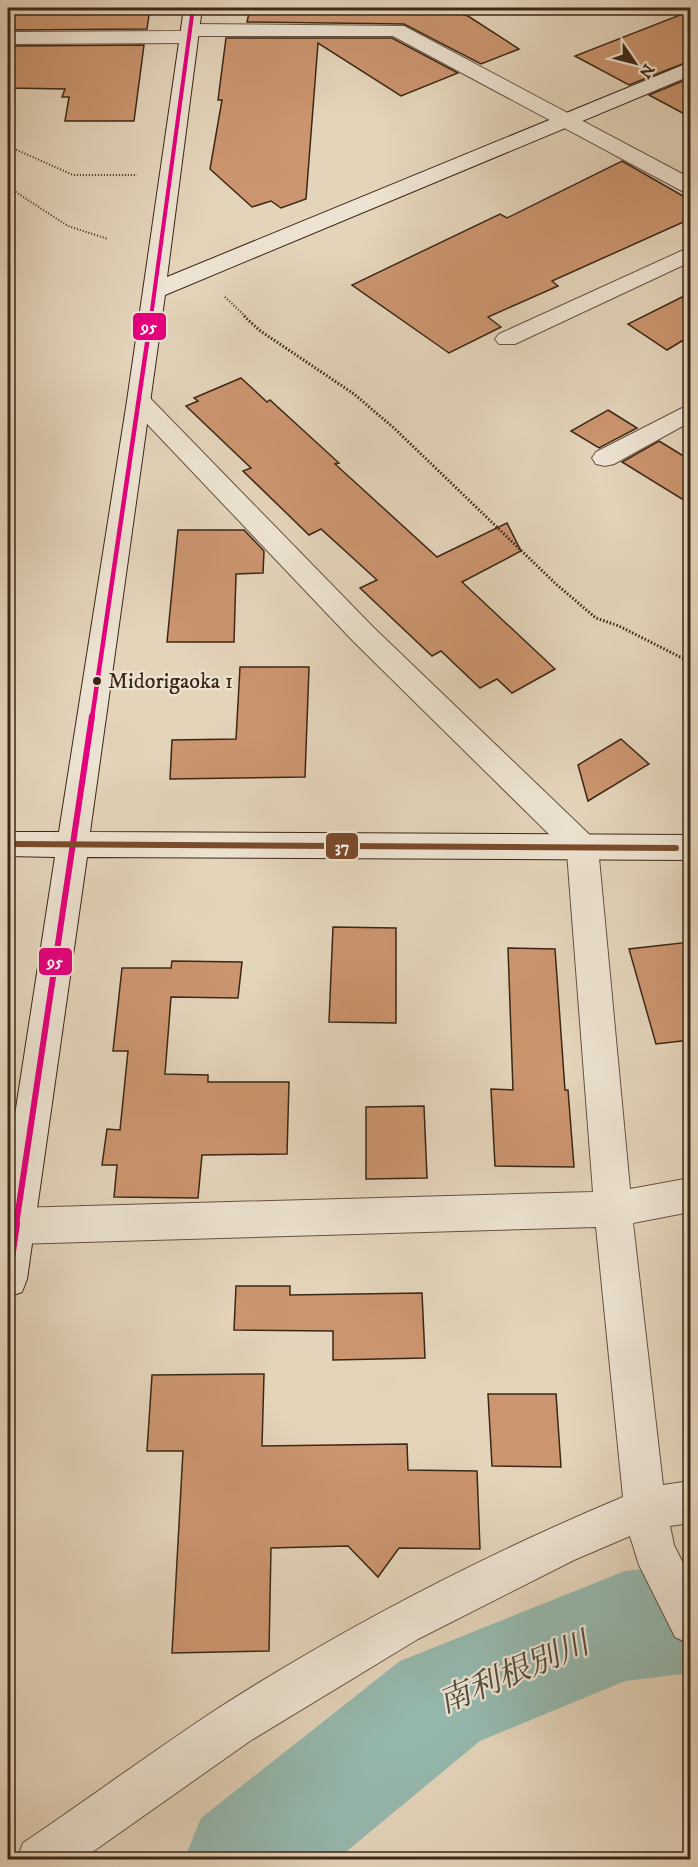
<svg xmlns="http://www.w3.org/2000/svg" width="698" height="1867" font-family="'IM FELL DW Pica','Noto Serif JP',serif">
<rect width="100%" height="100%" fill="#e4d4ba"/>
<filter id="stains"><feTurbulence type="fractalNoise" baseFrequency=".00333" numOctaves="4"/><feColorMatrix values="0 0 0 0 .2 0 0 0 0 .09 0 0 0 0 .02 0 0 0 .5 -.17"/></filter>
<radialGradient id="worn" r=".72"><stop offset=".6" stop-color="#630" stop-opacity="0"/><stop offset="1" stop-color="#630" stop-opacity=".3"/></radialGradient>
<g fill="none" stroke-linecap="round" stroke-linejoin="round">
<polygon fill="#95b8ad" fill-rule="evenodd" points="690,1564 690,1673 625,1681 480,1741 336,1860 184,1860 201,1818 400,1661 625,1571"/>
</g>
<g fill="#cb956f" stroke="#3c2717" stroke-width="1.5">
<polygon points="8,8 41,9 150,8 147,29 8,30"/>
<polygon points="250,8 436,8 468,16 519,49 481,64 404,24 247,22"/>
<polygon points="690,11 690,61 629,85 575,56"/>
<polygon points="226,38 392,38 458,73 401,96 318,43 306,199 281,208 271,201 252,207 210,169 222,100 218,100"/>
<polygon points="144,45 134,121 65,121 69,97 62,97 65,89 8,88 8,46"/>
<polygon points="690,78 690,117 649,95"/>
<polygon points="622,161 690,200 690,219 552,281 558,286 488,317 501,327 449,353 352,285 500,214 507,218"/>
<polygon points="690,293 690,336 667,350 628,324"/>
<polygon points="241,378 267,402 270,400 339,463 335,464 437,557 507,523 521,551 462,582 555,669 512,693 497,679 480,688 441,651 432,656 360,588 377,580 321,529 309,535 243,471 251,468 186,406 198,401 194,398"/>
<polygon points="608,410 637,428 599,448 571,431"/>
<polygon points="659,441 690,460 690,504 622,462"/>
<polygon points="178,530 244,530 264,551 263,573 236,574 234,642 167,642"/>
<polygon points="240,667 309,667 305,777 170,779 172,740 236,739"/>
<polygon points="621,739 649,764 588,801 578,765"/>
<polygon points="333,927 396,928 396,1023 329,1022"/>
<polygon points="690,942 690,1040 656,1044 629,949"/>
<polygon points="508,948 555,949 565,1090 568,1090 574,1167 495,1166 491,1089 513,1090"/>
<polygon points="172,961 242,962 238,998 171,997 165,1074 208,1075 208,1082 289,1082 287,1154 202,1155 198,1198 114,1197 117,1165 102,1165 107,1129 120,1130 128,1051 113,1051 122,968 171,968"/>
<polygon points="424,1106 427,1178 366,1179 366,1107"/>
<polygon points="236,1286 290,1286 290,1295 422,1293 425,1358 333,1360 333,1331 234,1330"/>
<polygon points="264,1374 262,1446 407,1444 408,1470 477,1471 480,1549 399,1548 378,1577 348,1546 271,1548 269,1651 172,1653 183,1451 147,1451 152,1375"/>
<polygon points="488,1394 556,1394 561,1467 492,1466"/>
</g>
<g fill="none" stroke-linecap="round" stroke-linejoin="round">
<g stroke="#665240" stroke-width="2">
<g id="street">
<polygon points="190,24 404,26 690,178 690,192 682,191 393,36 197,36 195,41 188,43 8,44 8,32 181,31 183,26"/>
<polygon points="690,247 690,262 515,344 499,344 495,339 499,334"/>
<path d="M 139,393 L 148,396 L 373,627 L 593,838 L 598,847 L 630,1189 L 690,1178 L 690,1212 L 633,1223 L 663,1485 L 690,1481 L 690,1523 L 670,1526 L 674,1545 L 690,1577 L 690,1644 L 675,1637 L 639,1565 L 630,1536 L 574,1560 L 418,1639 L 250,1741 L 81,1860 L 17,1860 L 23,1843 C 88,1799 152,1752 217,1709 C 345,1627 482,1556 623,1497 L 596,1227 L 15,1244 L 8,1241 L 8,1211 L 15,1208 L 593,1192 L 567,852 L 353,641 L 130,406 L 127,401 L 130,396 Z"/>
<polygon points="690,404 690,422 614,464 605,466 596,464 592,458 596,452"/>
</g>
</g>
<g stroke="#3c2717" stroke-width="2">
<polygon id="secondary" points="184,8 202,8 167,277 683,65 690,63 690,76 165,295 90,832 690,835 690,860 87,857 27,1279 22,1292 8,1297 8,1160 55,857 8,856 8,832 59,832 127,401"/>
</g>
<g stroke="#3c2717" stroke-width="2" stroke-dasharray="1 2" stroke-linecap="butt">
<polyline points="8,146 73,175 137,175"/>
<polyline points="8,187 68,226 108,239"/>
<polyline points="225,297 246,317"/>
</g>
<polyline stroke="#3c2717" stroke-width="3" stroke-dasharray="1.5 2" stroke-linecap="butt" points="244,316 259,330 354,394 394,428 557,585 596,618 619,626 690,662"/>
<use href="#street" fill="#ede3d2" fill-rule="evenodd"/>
<use href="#secondary" fill="#ede3d2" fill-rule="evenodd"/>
<g stroke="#ede3d2" stroke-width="7">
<polyline id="bus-1-far3" points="151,317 193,8"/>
</g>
<g stroke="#ede3d2" stroke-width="8">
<polyline id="bus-1-far2" points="92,718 151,316"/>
</g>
<g stroke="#ede3d2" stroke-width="10">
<polyline id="bus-1-far1" points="16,1225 92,716"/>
</g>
<g stroke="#ede3d2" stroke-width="12">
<polyline id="bus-1" points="8,1279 16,1224"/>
</g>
<g stroke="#ede3d2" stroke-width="10">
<polyline id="bus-2" points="8,844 676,848"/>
</g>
<use href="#bus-1-far3" stroke="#e5007d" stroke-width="4"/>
<use href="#bus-1-far2" stroke="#e5007d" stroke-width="4.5"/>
<use href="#bus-1-far1" stroke="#e5007d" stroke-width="6"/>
<use href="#bus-1" stroke="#e5007d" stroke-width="8"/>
<use href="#bus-2" stroke="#7a4b2a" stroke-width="6"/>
</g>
<circle fill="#3c2717" stroke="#ede3d2" stroke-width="2" cx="97" cy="681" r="5"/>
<g text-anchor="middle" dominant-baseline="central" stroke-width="4.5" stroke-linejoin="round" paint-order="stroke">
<g font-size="22" fill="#3c2717" stroke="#ede3d2" text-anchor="start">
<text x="108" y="681">Midorigaoka 1</text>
</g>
<g font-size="32" font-style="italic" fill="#524b3c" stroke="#ede3d2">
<text transform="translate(514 1674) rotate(-23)">南利根別川</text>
</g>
</g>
<g stroke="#ede3d2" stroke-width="2">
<rect x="132" y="312" width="35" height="29" rx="6" fill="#e5007d"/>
<rect x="325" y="832" width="34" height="28" rx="6" fill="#7a4b2a"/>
<rect x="38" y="947" width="35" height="29" rx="6" fill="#e5007d"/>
</g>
<g font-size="16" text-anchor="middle" font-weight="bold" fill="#fff">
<text x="149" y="332">95</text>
<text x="342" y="852">37</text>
<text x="55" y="967">95</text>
</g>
<rect width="698" height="1867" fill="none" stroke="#e4d4ba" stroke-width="30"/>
<rect x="9" y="9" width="680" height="1849" fill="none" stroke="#3c2717" stroke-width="3"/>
<rect x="15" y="15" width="668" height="1837" fill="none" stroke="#3c2717" stroke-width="1.5"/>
<g transform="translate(635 63) rotate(125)" stroke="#ede3d2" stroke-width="4.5" paint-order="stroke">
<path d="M0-4.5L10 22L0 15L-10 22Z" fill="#3c2717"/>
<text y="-9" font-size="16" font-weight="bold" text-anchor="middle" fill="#3c2717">N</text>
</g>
<rect width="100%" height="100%" filter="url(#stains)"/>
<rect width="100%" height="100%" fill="url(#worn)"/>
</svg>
